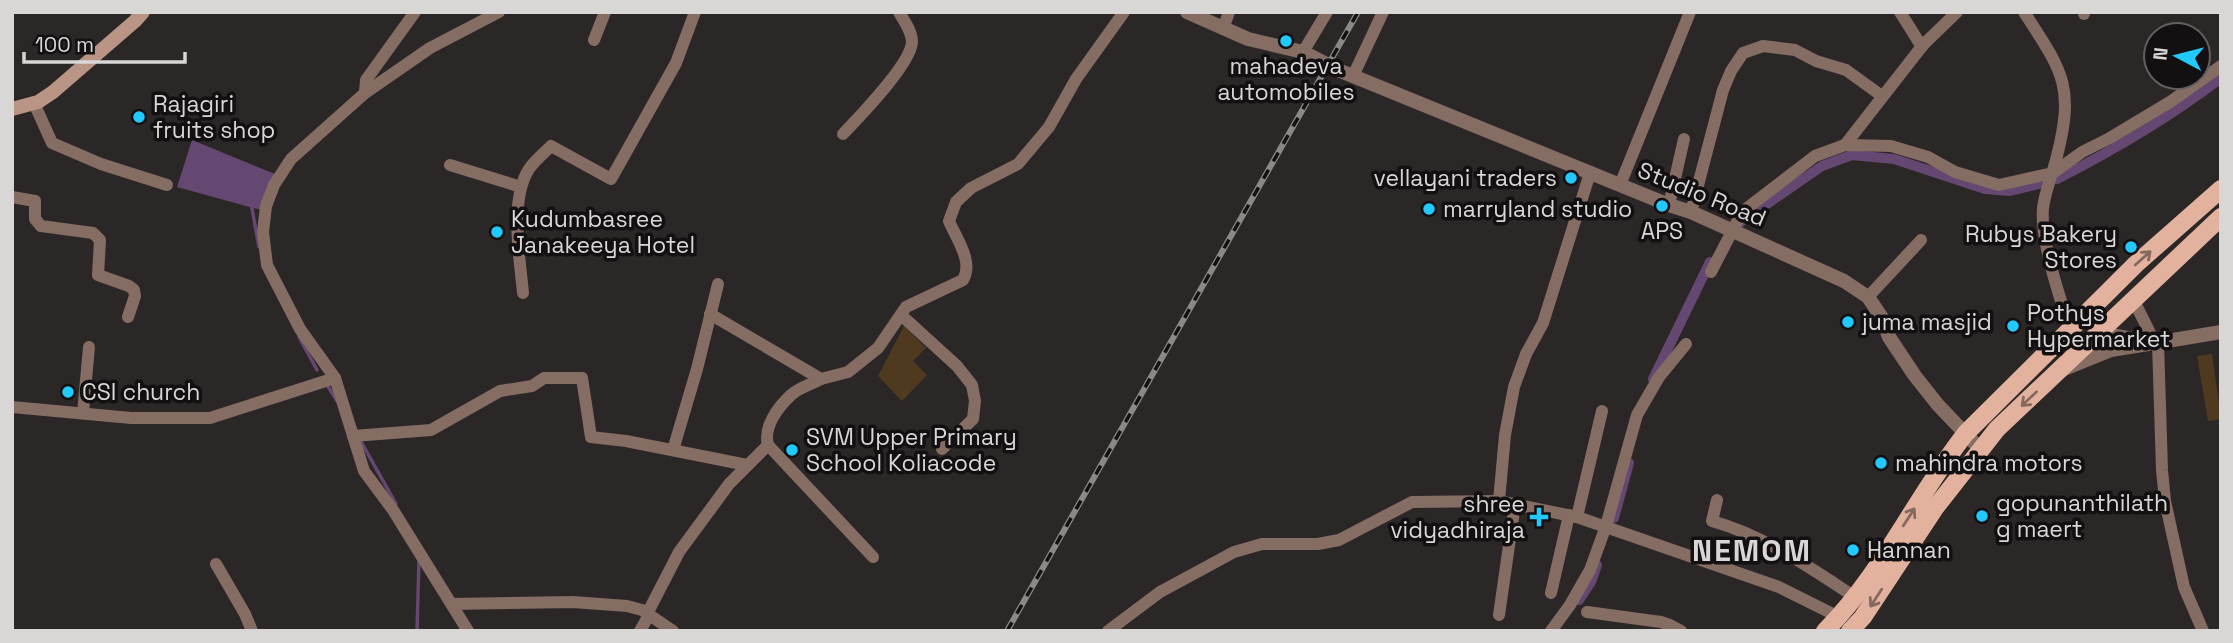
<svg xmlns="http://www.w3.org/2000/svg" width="2233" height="643" font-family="'Space Grotesk',sans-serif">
<rect width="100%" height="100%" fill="#2c2727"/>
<g fill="#503a1f">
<polygon points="904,326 926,348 913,361 927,375 902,401 878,376"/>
<polygon points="2212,354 2221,419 2208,421 2197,356"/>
</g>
<polygon fill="#654872" points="192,140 275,174 261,210 177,187"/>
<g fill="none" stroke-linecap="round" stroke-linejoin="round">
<g stroke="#654872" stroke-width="3.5">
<polyline points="251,203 259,247"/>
<polyline points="299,337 317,370"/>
<polyline points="327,385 337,401"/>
<polyline points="359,438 396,504"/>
<polyline points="417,631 419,558"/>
</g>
<g stroke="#654872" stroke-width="10">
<path d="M 2057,179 C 2114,150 2170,117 2221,78"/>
<polyline points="1738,224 1822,166 1852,155 1894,159 1985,189 2010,191 2047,182"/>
<polyline points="1653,379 1710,262"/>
<polyline points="1614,518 1629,463"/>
<polyline points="1579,600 1591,582 1597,565"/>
</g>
<g stroke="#856d64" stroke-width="12">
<polyline points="1900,12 1922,47"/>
<path d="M 2024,12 C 2062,71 2075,85 2057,156 C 2053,173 2045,191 2043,208 C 2040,240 2060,298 2070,329"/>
<polyline points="2084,14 2084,12"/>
<polyline points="1223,29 1229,12"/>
<polyline points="594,40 605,12"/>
<polyline points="1303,52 1327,12"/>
<polyline points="1353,76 1383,12"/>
<polyline points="365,93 366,80 415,12"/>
<polyline points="34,103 52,143 101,164 167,185"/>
<path d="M 843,134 C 859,117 911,64 912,42 C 912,31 904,21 899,12"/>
<polyline points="1845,145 1923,45 1957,12"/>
<polyline points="450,165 521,187"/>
<polyline points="1620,185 1690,12"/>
<polyline points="12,197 35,201 35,219 41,226 93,233 100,240 98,275 129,286 134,290 135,296 128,317"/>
<polyline points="1669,205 1684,139"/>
<polyline points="1691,212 1723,90 1731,71 1743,53 1763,46 1795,50 1816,61 1846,70 1882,96"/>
<polyline points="1711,272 1742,212 1815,156 1845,145 1891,146 1928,157 1955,172 1999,185 2053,173 2082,152 2110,138 2170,102 2221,66"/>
<path d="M 523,293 C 520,259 509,200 529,169 C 534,161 544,153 551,146 L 611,179 L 676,63 L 695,12"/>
<polyline points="1868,297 1921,240"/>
<polyline points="2133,299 2155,343"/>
<path d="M 710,314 L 821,379 L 848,372 L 878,348 L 906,307 L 963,280 C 974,262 956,238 949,221 L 956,202 L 971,188 L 1018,164 L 1049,127 L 1076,79 L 1124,12"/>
<polyline points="901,315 957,366 972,385 975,401 973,419 942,449"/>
<polyline points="2158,343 2162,470 2165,501 2184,587 2203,631"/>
<path d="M 821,379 C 812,384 798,388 791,395 C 778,407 763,427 768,445 L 873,557"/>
<polyline points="12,407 131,418 210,418 335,378"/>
<polyline points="83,413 89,347"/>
<polyline points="353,436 431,430 500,391 532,386 544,378 582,378 591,437 626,441 747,465"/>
<polyline points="673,450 697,369 718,284"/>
<path d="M 1717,500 L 1712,521 C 1765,536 1809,567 1855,597"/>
<polyline points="1499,501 1505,435 1514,387 1526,354 1543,323 1590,173"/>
<polyline points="1577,517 1602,411"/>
<polyline points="216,564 245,614 252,631"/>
<polyline points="1551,593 1569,515"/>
<polyline points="452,604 573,602 627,606 642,610 673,631"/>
<polyline points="1587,612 1661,622 1670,625 1681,631"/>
<polyline points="647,614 679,552 729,484 768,445"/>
<polyline points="1499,615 1515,504"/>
<polyline points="468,631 393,510 364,471 335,378 300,329 267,265 263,232 266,206 274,185 291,159 365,93 430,48 499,12"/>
<polyline points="640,631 649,615"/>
<polyline points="1108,631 1160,592 1234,552 1262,544 1318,544 1339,540 1412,502 1499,501 1577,517 1779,587 1839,617"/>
<polyline points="1551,631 1570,605 1590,570 1606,526 1637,415 1659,377 1686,344"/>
</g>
<g stroke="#856d64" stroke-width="14">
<polyline points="1187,12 1248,39 1303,52"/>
<polyline points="1338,70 1669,205 1691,212 1844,281 1868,297 1882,318 1889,337 1915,376 1938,405 1981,450"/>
<polyline points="2100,333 2155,343 2221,332"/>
<polyline points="2064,369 2111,350 2148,344"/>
</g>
<polyline stroke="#ba9485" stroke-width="14" points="12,109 38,102 53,92 135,21 143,12"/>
<g stroke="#e3b29f" stroke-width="18">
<path d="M 1825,631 C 1883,573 1916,496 1966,433 L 2136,264 L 2221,189"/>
<polyline points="1850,631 1863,617 1935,508 1997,429 2221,217"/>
</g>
<g stroke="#8c8888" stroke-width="6">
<polyline id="rail" points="1007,631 1358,12"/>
</g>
<use href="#rail" stroke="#131011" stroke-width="3.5" stroke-dasharray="10" stroke-linecap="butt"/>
<polyline stroke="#856d64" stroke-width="14" points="1303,52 1338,70"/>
</g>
<defs><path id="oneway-shaft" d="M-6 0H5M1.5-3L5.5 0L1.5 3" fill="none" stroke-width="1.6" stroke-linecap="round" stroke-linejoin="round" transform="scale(1.75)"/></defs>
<g stroke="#85695f">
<use href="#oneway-shaft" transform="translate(2143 258) rotate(-42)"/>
<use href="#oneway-shaft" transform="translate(2029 399) rotate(136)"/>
<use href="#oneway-shaft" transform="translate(1909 517) rotate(-57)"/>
<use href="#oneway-shaft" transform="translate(1876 598) rotate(123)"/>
</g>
<g fill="#21c9fd" stroke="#131011" stroke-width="2.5">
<circle cx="1286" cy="41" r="7"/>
<circle cx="139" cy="117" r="7"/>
<circle cx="1571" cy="178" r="7"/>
<circle cx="1662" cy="206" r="7"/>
<circle cx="1429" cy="209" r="7"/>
<circle cx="497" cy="232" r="7"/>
<circle cx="2131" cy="247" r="7"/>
<circle cx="1848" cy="322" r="7"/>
<circle cx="2013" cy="326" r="7"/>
<circle cx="68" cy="392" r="7"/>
<circle cx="792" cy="450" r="7"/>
<circle cx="1881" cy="463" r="7"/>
<circle cx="1982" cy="516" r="7"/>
<path d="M1535.5 506.5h7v7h7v7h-7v7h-7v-7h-7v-7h7z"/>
<circle cx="1853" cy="550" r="7"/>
</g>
<g text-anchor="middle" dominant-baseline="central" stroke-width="7" stroke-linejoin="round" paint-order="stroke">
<g font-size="23" fill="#d9d6d6" stroke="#131011" text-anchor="start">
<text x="1286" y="66" text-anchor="middle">mahadeva<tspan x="1286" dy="26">automobiles</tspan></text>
<text x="153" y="104">Rajagiri<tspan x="153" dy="26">fruits shop</tspan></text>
<text x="1557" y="178" text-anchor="end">vellayani traders</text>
<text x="1443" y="209">marryland studio</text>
<text x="511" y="219">Kudumbasree<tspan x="511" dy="26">Janakeeya Hotel</tspan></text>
<text x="1662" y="231" text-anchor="middle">APS</text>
<text x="2117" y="234" text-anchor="end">Rubys Bakery<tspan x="2117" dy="26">Stores</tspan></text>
<text x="2027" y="313">Pothys<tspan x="2027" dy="26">Hypermarket</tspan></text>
<text x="1862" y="322">juma masjid</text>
<text x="82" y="392">CSI church</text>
<text x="806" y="437">SVM Upper Primary<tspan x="806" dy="26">School Koliacode</tspan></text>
<text x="1895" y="463">mahindra motors</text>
<text x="1996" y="503">gopunanthilath<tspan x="1996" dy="26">g maert</tspan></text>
<text x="1525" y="504" text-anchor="end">shree<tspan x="1525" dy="26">vidyadhiraja</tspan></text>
<text x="1867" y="550">Hannan</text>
</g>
<g font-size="23" fill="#d9d6d6" stroke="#131011">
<text transform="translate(1702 194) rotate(22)">Studio Road</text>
</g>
<g font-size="30" font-weight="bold" letter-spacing="2" fill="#d9d6d6" stroke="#131011">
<text x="1752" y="550">NEMOM</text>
</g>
</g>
<rect width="2233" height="643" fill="none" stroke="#d9d6d6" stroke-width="28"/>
<g transform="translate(2177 56) rotate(277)"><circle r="33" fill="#131011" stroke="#625f60" stroke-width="2"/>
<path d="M0-5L12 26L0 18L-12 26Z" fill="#21c9fd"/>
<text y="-10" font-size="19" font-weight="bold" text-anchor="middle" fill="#d9d6d6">N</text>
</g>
<path d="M24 52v10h161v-10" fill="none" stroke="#d9d6d6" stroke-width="3.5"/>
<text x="35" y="52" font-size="21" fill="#d9d6d6" stroke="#131011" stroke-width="5" paint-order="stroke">100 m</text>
</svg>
